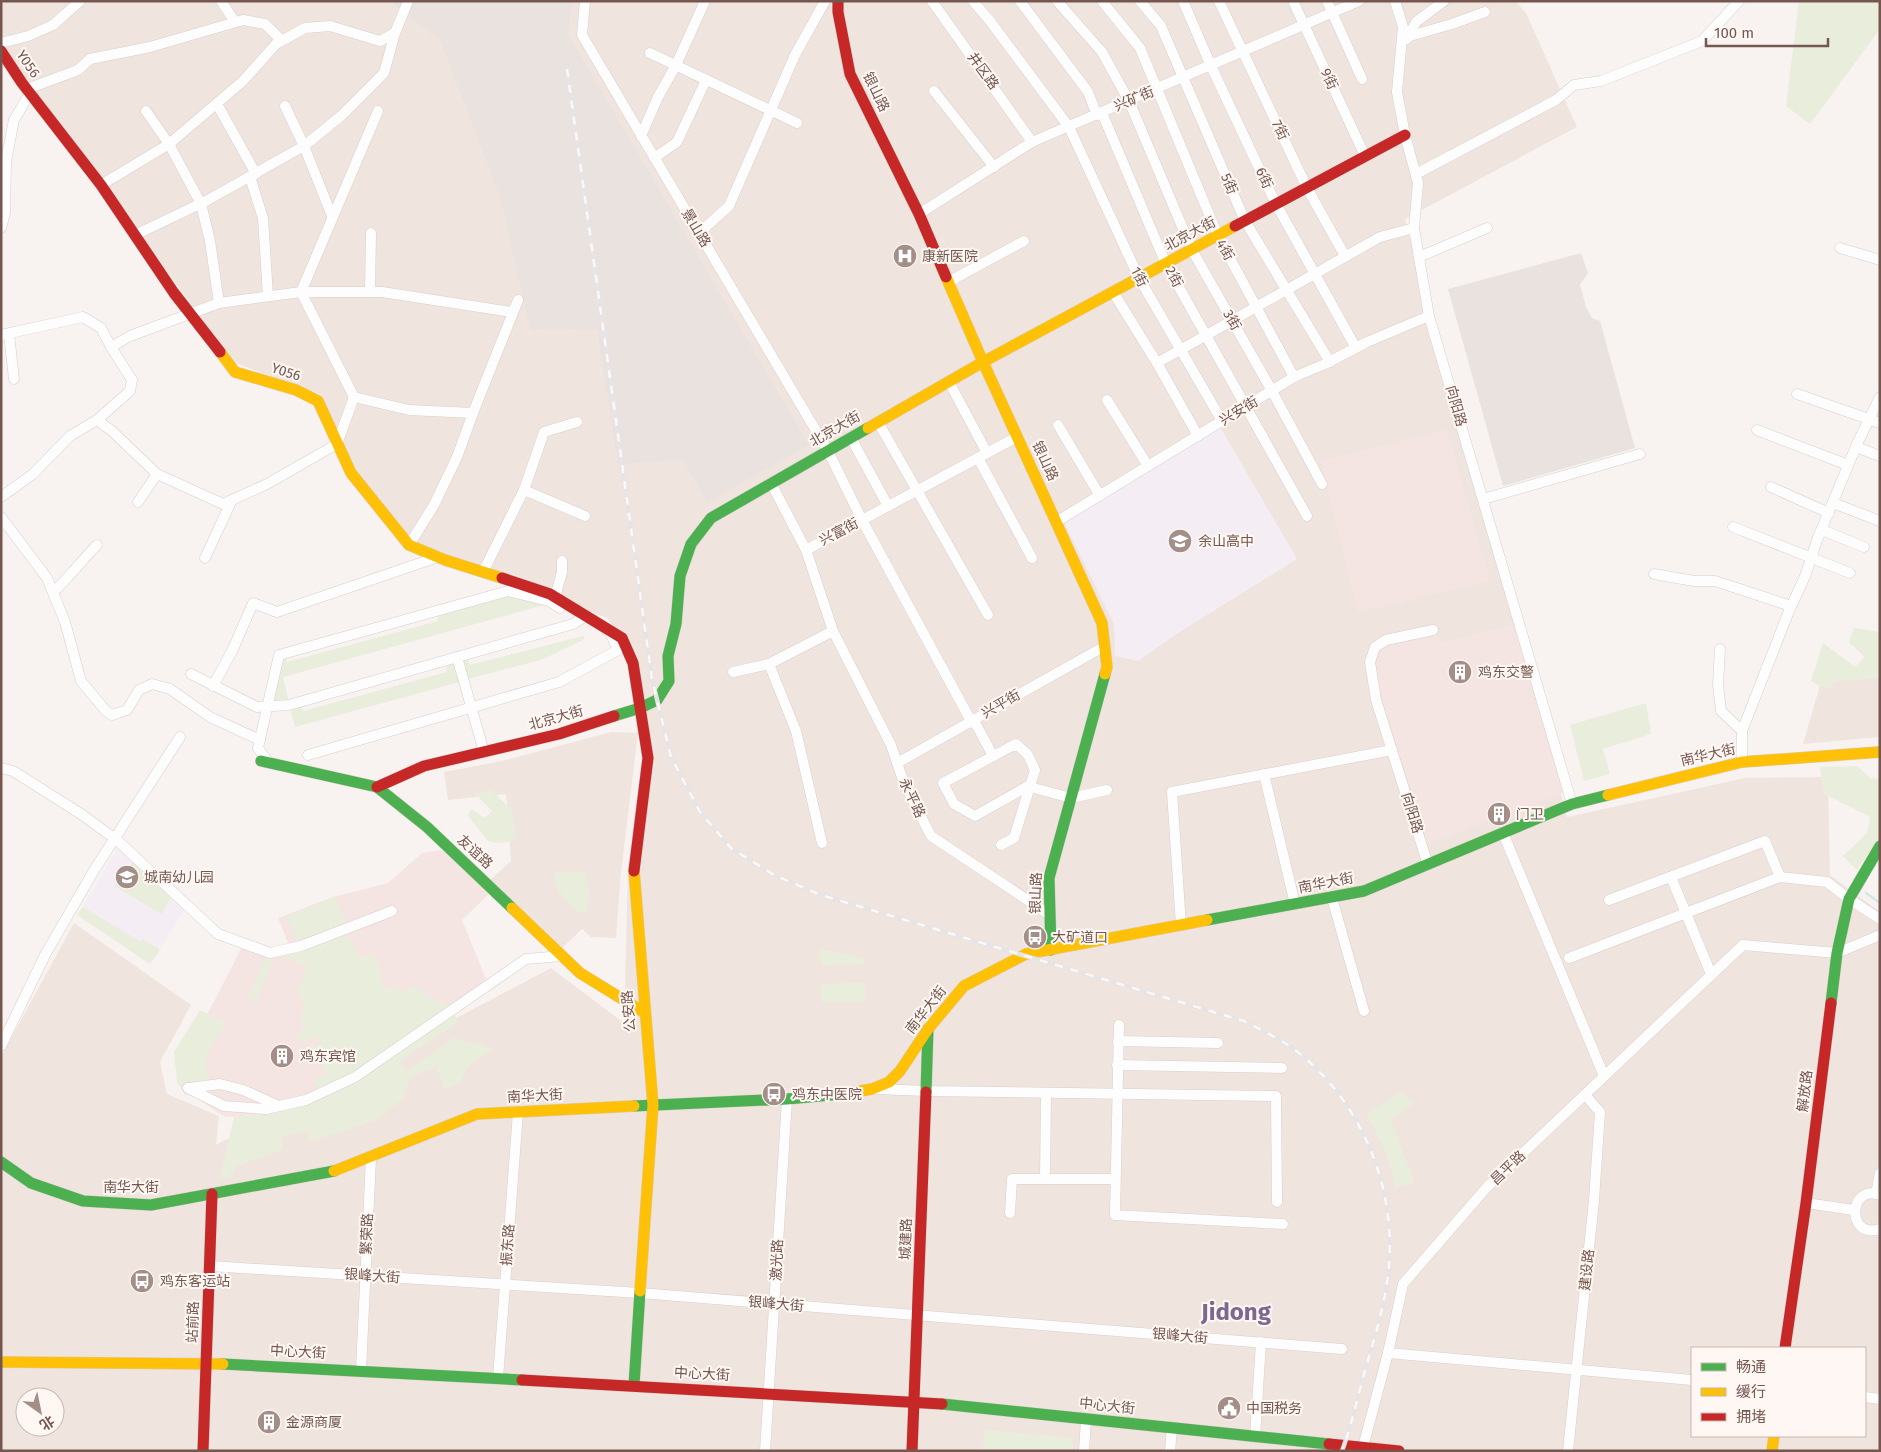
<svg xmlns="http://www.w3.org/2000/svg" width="1881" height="1452" font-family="'Fira Sans','Noto Sans SC',sans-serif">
<rect width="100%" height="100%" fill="#f8f3f0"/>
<g fill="#f0e5de" fill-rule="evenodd">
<path d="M 1,1 L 1515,1 L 1526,13 L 1577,127 L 1405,219 L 1567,817 L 1745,778 L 1828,777 L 1830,875 L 1880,912 L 1880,1451 L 1,1451 L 1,1057 L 74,923 L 191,1005 L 160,1062 L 167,1094 L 219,1116 L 216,1145 L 551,968 L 624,1023 L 628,864 L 654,765 L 634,654 L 607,618 L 416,545 L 354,472 L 321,395 L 233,362 L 1,43 ZM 1692,1348 L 1865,1348 L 1865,1436 L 1692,1436 ZM 25,1397 L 55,1397 L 55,1427 L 25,1427 Z"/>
<polygon points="1880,672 1880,737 1803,744 1823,675"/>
<polygon points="611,732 638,733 621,872 616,938 591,937 582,929 561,949 490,880 511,861 506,794 448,800 444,772 502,761"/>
</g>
<g fill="#f4e5e2">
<polygon points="1447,430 1490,581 1358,612 1321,461"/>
<polygon points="1511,625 1517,627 1565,792 1428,844 1377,682 1375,667 1381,650 1384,648 1437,634 1440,643"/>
<polygon points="440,850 452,855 490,893 462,920 486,979 454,1007 324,1099 275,1113 234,1117 223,1116 201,1101 190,1048 243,945 291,950 278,918 333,897 388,883 422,853"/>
</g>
<g fill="#eae2df">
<polygon points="390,1 572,1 568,34 809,445 707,503 684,460 618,464 597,330 530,329 500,197 440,40"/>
<polygon points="1581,253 1588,273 1580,285 1586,307 1592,318 1600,321 1635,448 1503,486 1448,289"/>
</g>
<g fill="#f4edf4">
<polygon points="1220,427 1297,559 1178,633 1138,661 1115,656 1114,624 1064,522"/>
<polygon points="119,846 186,908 150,964 78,915"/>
</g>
<g fill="#e9eedc">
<polygon points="1799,1 1880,1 1880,29 1810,124 1786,106"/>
<polygon points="508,593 548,604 283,677 289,701 275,703 273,700 281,662 285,656 287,662 438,621 437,613"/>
<polygon points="1854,628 1880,632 1880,678 1836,681 1827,690 1811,681 1823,643 1855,667 1865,657 1849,642"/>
<polygon points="583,636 585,639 541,660 468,679 463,661 467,658 470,665"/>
<polygon points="451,663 455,665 460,682 295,727 290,708 301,705 303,711 447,672 446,664"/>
<polygon points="1646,703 1651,734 1603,749 1610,774 1584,781 1570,725"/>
<polygon points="1857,766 1871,779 1880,778 1880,837 1857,870 1843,856 1867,833 1870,817 1824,794 1820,767"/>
<polygon points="491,790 511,809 516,840 499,843 488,841 468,816 471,809 485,818 492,811 475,794"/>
<polygon points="133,862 171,898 161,914 114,886"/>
<path d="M 556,872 L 584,872 C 590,885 589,898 586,911 L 581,913 L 577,911 C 565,898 552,891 556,872 Z"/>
<polygon points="335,897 345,922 297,941 287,917"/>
<polygon points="83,907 141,942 143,939 160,950 150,964 77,915"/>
<polygon points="344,933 361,958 375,954 384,989 395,986 399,993 416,986 432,999 447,1004 459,1021 400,1061 406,1072 454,1038 493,1049 468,1066 460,1082 444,1090 437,1066 410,1077 402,1099 376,1120 309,1142 308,1131 281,1137 283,1149 237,1166 229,1178 220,1178 234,1117 275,1113 324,1098 314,1080 327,1074 319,1059 302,1050 321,1042 318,1036 305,1041 295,1038 301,1033 304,1026 300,1019 306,1003 299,1000 301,994 297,992 307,966 280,956"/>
<polygon points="820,949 863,958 863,964 821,965"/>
<polygon points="266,957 273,961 256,1003 247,1000"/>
<polygon points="865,983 865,1001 821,1002 821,984"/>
<polygon points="200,1010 225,1023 218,1038 211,1044 205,1066 212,1089 185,1095 177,1082 174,1052"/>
<polygon points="1403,1091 1413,1104 1391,1120 1414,1183 1396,1187 1385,1151 1367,1114"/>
<polygon points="985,1430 1073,1438 1072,1451 983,1451"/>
</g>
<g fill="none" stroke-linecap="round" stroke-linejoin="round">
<polyline stroke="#d2e8e7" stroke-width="2.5" points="1866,893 1880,903"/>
<g stroke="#d6cfcc" stroke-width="11">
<g id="street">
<polyline points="221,1 235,22"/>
<polyline points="585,1 582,35 828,451 862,520 971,721 977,726 993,756"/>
<polyline points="932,1 1032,142"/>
<polyline points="973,1 990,21 1069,127 1139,278 1222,421"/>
<polyline points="1020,1 1088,92 1097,115"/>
<polyline points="1057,1 1102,52 1129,101 1192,250 1272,391 1322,484"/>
<polyline points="1102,1 1140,48 1218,236 1294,377"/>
<polyline points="1140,1 1161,26 1245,221 1330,362"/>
<polyline points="1183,1 1211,66 1276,204 1356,348"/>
<polyline points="1219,1 1307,188 1345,256"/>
<polyline points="1293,1 1365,156"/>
<polyline points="1327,1 1362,79"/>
<polyline points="1395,1 1403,27 1397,92 1405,135 1418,183 1414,228 1429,316 1572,804"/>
<polyline points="395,33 408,1"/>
<polyline points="1410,36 1452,24 1485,12"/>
<polyline points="1407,39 1416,22 1444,1"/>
<polyline points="1,43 28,36 53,25 80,1"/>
<polyline points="650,53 797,123"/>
<polyline points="27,89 78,70 90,59 150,47 243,20 265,24 282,41"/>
<polyline points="934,91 994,167"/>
<polyline points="217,104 256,174"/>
<polyline points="285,106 304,146 332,216"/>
<polyline points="146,111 169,144 201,204 210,241 219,303"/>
<polyline points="1102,113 1166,264 1307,516"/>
<polyline points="641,136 658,97 676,65 705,1"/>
<polyline points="654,158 677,142 706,80"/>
<polyline points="1416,174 1556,100 1574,85 1601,81 1702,41 1739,1"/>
<polyline points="250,177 263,218 268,296"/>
<polyline points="101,185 169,144 243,81 276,44 305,28 330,26 380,41 395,33 384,73 341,116 304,146 206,201 135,235"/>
<polyline points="919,214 1032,142 1359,1"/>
<polyline points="1,228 5,213 6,161 14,120 30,93"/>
<polyline points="699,233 729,206 795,55 825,1"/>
<polyline points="1840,248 1880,260"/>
<polyline points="1419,257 1487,228"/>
<polyline points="948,282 1024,241"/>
<polyline points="370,292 371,233"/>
<polyline points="1113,292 1157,363 1198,436"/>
<polyline points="9,334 14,379"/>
<polyline points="1,335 83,317 101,328 111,347"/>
<polyline points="1157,363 1380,237 1414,228"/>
<polyline points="949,382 987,453"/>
<polyline points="1797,394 1880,423"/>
<polyline points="354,397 301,292 382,292 512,312"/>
<polyline points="1107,400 1148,466"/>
<polyline points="97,420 130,391 132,380 111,347 130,336 219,303 301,292 378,111"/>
<polyline points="878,422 988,615"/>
<polyline points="1058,425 1100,496"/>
<polyline points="1757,430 1848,465"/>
<polyline points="851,438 888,506"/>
<polyline points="1856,447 1880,456"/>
<polyline points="978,458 1032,558"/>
<polyline points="771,483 806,550"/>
<polyline points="1771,487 1829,513"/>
<polyline points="524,490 585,516"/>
<polyline points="1,497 33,474 70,436 97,420 112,431 157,474 223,504 267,484 337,444 354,397 409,410 473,413"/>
<polyline points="1483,499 1640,454"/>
<polyline points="138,502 157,474"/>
<polyline points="1833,503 1880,521"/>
<polyline points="1,517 47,578 65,622 81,681 106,711 112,715 127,710 139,690 152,684 170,689 210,717 260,740"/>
<polyline points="1056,522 1294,377 1325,364 1367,342 1429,316"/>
<polyline points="1733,527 1850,573"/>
<polyline points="1822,530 1864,547"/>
<polyline points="409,545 434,505 457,457 473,413 518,300"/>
<polyline points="205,558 232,500"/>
<polyline points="483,572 524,490 544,432 577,422"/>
<polyline points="1654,574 1694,581 1715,581 1791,606"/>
<path d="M 53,592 C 69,578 82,560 97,545"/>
<polyline points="555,597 562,572 562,561"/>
<polyline points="833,631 891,745 904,783 931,836 1050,915"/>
<polyline points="1720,649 1718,685 1721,711 1742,731"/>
<polyline points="457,657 484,752"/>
<polyline points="769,664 796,731 822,843"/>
<polyline points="733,672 769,664 833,631 806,550 1017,437"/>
<polyline points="191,674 257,707 289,705 573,624 586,616"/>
<polyline points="213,686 233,649 253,603 277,612 438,557"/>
<polyline points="308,755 559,682 618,650 609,630"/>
<polyline points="1742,762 1742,731 1789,611 1806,574 1817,540 1857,444 1880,397"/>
<polyline points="269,763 258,748 279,655 508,591 549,601 560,608"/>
<polyline points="897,763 1105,646"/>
<polyline points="1,768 13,771 81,814 118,841 218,934 270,953 301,946 392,911"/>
<polyline points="1264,774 1295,904"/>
<polyline points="1503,833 1604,1076"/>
<polyline points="1001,845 1014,838 1035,770 1028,755 1016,744 943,783 954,804 975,816 1028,786 1030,787 1071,798 1107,790"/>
<polyline points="1428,865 1376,700 1370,662 1375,647 1386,640 1433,630"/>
<polyline points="1671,877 1711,974"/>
<polyline points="1332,898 1364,1011"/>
<polyline points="1609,900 1765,841 1780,877"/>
<polyline points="1181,925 1172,792 1392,750"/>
<polyline points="1569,958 1780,877 1827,882 1849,899 1880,919"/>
<polyline points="1119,1025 1115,1215 1283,1224"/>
<polyline points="1118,1041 1218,1043"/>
<polyline points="1,1046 45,955 93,872 180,737"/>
<polyline points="1117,1065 1282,1068"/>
<polyline points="188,1088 224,1106 266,1109 306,1100 355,1077 526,959 562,956"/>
<polyline points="189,1088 220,1084 243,1090 279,1106"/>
<polyline points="877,1089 926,1091 1276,1096 1277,1202"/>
<polyline points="1045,1179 1046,1093"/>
<polyline points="1876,1194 1880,1173"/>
<path d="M 1880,1195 C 1848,1183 1846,1240 1880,1229"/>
<polyline points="1806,1203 1854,1210"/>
<polyline points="1010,1213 1012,1179 1115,1179"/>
<polyline points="210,1266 640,1293 1342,1349"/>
<polyline points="1388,1353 1692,1380"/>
<polyline points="361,1370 371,1158"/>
<polyline points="498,1378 518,1112"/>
<polyline points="1865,1397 1880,1399"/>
<polyline points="1255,1437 1261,1342"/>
<polyline points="1363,1447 1388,1353 1403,1284 1487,1187 1743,945 1837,953 1880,935"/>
<polyline points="765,1451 787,1099"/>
<polyline points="1084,1451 1086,1419"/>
<polyline points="1170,1451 1172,1428"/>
<polyline points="1568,1451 1594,1200 1600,1112 1585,1095"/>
</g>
</g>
<g stroke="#d8cfcb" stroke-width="12">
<g id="fast">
<polyline points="614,716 640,708 657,700 669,681 668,656 676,624 680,576 691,544 711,518 868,428"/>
<polyline points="261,761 377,787 427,827 512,908"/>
<polyline points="1207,920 1364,891 1572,804 1608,795"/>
<polyline points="1051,950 1049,878 1105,674"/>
<polyline points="1831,1003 1837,953 1849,899 1880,846"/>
<polyline points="926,1092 928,1029"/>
<polyline points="634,1106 787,1099 842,1094"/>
<polyline points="1,1162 31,1183 83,1201 151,1205 334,1171"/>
<polyline points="223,1364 522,1380"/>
<polyline points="634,1385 640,1291"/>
<polyline points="942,1404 1329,1444"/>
</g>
</g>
<g stroke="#d8cfcb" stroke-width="12">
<g id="slow">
<polyline points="946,277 983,362 1102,623 1107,667 1105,674"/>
<polyline points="220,352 235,372 296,390 318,401 351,473 409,545 445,560 502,578"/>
<polyline points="868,428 983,362 1235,226"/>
<polyline points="1608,795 1742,762 1880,752"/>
<polyline points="634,871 653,1105 640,1291"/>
<polyline points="512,908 580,973 645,1013"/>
<polyline points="842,1094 872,1089 889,1082 900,1071 928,1029 964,986 1026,954 1207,920"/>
<polyline points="334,1171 477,1114 634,1106"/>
<polyline points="1,1362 223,1364"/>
<polyline points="1772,1451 1774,1436"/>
</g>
</g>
<g stroke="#d8cfcb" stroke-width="12">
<g id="jam">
<polyline points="838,1 838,12 850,74 919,214 946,277"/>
<polyline points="1,51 22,83 101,185 174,293 220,352"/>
<polyline points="1235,226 1405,135"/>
<polyline points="502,578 550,594 622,638 633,663 648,758 634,871"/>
<polyline points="377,787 424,766 559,734 614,716"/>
<polyline points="1785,1348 1806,1203 1831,1003"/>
<polyline points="522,1380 942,1404"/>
<polyline points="1329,1444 1399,1451"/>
<polyline points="203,1451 212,1194"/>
<polyline points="912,1451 926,1092"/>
</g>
</g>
<use href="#street" stroke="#fefdfd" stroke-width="10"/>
<use href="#fast" stroke="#4caf50" stroke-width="11"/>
<use href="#slow" stroke="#ffc107" stroke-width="11"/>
<use href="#jam" stroke="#c62828" stroke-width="11"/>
<g stroke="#e5e4e6" stroke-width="4.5">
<path id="rail" d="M 567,69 L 652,679 L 671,757 L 700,812 L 731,848 L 774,875 L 821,895 L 1244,1021 C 1265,1032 1287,1042 1305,1058 C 1366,1111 1398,1195 1388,1275 C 1384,1307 1375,1337 1366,1367 C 1358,1395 1352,1424 1342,1451"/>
</g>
<use href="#rail" stroke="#fef7f3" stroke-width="2.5" stroke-dasharray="8" stroke-linecap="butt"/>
</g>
<defs>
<g id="hospital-disc" transform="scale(1.25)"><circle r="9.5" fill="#a38e88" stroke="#fef7f3"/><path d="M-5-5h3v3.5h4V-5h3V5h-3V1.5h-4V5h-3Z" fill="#fff"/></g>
<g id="school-disc" transform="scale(1.25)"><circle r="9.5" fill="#a38e88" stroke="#fef7f3"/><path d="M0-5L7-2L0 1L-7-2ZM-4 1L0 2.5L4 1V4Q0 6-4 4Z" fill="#fff"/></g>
<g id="building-disc" transform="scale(1.25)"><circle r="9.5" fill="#a38e88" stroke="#fef7f3"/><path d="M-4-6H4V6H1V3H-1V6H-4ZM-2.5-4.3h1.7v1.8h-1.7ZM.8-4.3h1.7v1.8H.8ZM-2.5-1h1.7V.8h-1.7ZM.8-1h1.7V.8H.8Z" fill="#fff"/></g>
<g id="bus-disc" transform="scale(1.25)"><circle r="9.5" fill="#a38e88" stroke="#fef7f3"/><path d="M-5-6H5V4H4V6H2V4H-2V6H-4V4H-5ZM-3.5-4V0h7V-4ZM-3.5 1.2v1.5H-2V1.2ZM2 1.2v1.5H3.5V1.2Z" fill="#fff"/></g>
<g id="civic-disc" transform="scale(1.25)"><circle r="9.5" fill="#a38e88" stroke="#fef7f3"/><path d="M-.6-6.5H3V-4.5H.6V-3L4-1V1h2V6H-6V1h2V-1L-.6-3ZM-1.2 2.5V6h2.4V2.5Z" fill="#fff"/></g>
</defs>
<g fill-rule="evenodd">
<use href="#hospital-disc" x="905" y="256"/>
<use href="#school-disc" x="1180" y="541"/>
<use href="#building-disc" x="1460" y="672"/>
<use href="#building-disc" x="1499" y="814"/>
<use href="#school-disc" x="127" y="877"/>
<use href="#bus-disc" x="1035" y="937"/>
<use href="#building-disc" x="282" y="1056"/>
<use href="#bus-disc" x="774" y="1094"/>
<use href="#bus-disc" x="142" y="1281"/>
<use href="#civic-disc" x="1229" y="1408"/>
<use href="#building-disc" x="269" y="1422"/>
</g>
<g text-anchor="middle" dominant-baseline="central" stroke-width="4" stroke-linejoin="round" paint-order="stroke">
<g font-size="14" fill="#755750" stroke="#fef7f3">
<text transform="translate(28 64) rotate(56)">Y056</text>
<text transform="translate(983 71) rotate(54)">井区路</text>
<text transform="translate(1329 79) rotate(65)">9街</text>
<text transform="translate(876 92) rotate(64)">银山路</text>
<text transform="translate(1134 99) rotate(-23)">兴矿街</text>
<text transform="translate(1280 130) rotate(64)">7街</text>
<text transform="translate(1264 178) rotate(65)">6街</text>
<text transform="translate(1229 184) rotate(67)">5街</text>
<text transform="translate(696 228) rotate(59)">景山路</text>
<text transform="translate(1190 234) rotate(-28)">北京大街</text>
<text transform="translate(1225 250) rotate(61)">4街</text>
<text transform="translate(1139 277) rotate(63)">1街</text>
<text transform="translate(1174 277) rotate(62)">2街</text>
<text transform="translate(1232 320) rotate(60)">3街</text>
<text transform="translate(286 372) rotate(18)">Y056</text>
<text transform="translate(1456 406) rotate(74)">向阳路</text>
<text transform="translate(1239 411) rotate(-31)">兴安街</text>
<text transform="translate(835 429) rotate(-30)">北京大街</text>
<text transform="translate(1045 461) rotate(65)">银山路</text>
<text transform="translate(839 532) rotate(-28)">兴富街</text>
<text transform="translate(1001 704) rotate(-30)">兴平街</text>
<text transform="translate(556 718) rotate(-16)">北京大街</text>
<text transform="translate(1708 755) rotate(-13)">南华大街</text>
<text transform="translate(912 798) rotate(65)">永平路</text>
<text transform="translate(1412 813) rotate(73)">向阳路</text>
<text transform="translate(475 852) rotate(43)">友谊路</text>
<text transform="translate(1326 883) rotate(-11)">南华大街</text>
<text transform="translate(1036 893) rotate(-88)">银山路</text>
<text transform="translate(926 1010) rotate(-52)">南华大街</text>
<text transform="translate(629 1011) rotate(-95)">公安路</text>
<text transform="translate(1805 1091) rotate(-83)">解放路</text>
<text transform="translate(535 1096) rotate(-3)">南华大街</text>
<text transform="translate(1508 1168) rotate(-44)">昌平路</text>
<text x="131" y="1187">南华大街</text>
<text transform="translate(367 1234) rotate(-87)">繁荣路</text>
<text transform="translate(906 1239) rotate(-88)">城建路</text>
<text transform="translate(508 1245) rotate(-86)">振东路</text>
<text transform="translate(777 1260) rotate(-87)">激光路</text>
<text transform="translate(1587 1270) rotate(-84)">建设路</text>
<text transform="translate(372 1276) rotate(4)">银峰大街</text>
<text transform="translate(776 1304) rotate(5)">银峰大街</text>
<text transform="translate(193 1322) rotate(-88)">站前路</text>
<text transform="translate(1180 1336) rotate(5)">银峰大街</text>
<text transform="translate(298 1352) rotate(3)">中心大街</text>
<text transform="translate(702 1374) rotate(3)">中心大街</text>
<text transform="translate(1107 1406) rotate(6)">中心大街</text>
</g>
<g font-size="14" fill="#755750" stroke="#fef7f3" text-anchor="start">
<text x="922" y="256">康新医院</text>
<text x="1198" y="541">余山高中</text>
<text x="1478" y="672">鸡东交警</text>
<text x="1516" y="814">门卫</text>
<text x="144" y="877">城南幼儿园</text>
<text x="1052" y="937">大矿道口</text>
<text x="300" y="1056">鸡东宾馆</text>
<text x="792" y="1094">鸡东中医院</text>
<text x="160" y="1281">鸡东客运站</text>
<text x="1246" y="1408">中国税务</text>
<text x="286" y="1422">金源商厦</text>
</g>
<g font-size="24" font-weight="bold" fill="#7c6890" stroke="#fef7f3">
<text x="1236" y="1312">Jidong</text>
</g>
</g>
<rect width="1881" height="1452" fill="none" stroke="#755750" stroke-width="5"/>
<rect x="1691" y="1347" width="175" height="90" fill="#fef7f3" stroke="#c7b7b2"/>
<rect x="1701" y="1363" width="25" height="8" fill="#4caf50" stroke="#c7b7b2"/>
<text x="1736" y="1372" font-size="15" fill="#755750">畅通</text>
<rect x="1701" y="1388" width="25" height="8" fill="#ffc107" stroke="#c7b7b2"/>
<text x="1736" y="1397" font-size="15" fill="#755750">缓行</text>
<rect x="1701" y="1413" width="25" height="8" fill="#c62828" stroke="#c7b7b2"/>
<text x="1736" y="1422" font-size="15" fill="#755750">拥堵</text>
<g transform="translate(40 1412) rotate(147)"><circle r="24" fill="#fef7f3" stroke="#c7b7b2"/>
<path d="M0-4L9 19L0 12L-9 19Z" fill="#a38e88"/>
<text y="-8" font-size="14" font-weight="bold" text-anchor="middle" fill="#755750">北</text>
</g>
<path d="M1706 38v8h122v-8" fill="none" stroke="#755750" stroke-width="2.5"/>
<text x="1714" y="38" font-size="15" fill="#755750" stroke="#fef7f3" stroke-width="4" paint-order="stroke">100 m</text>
</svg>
